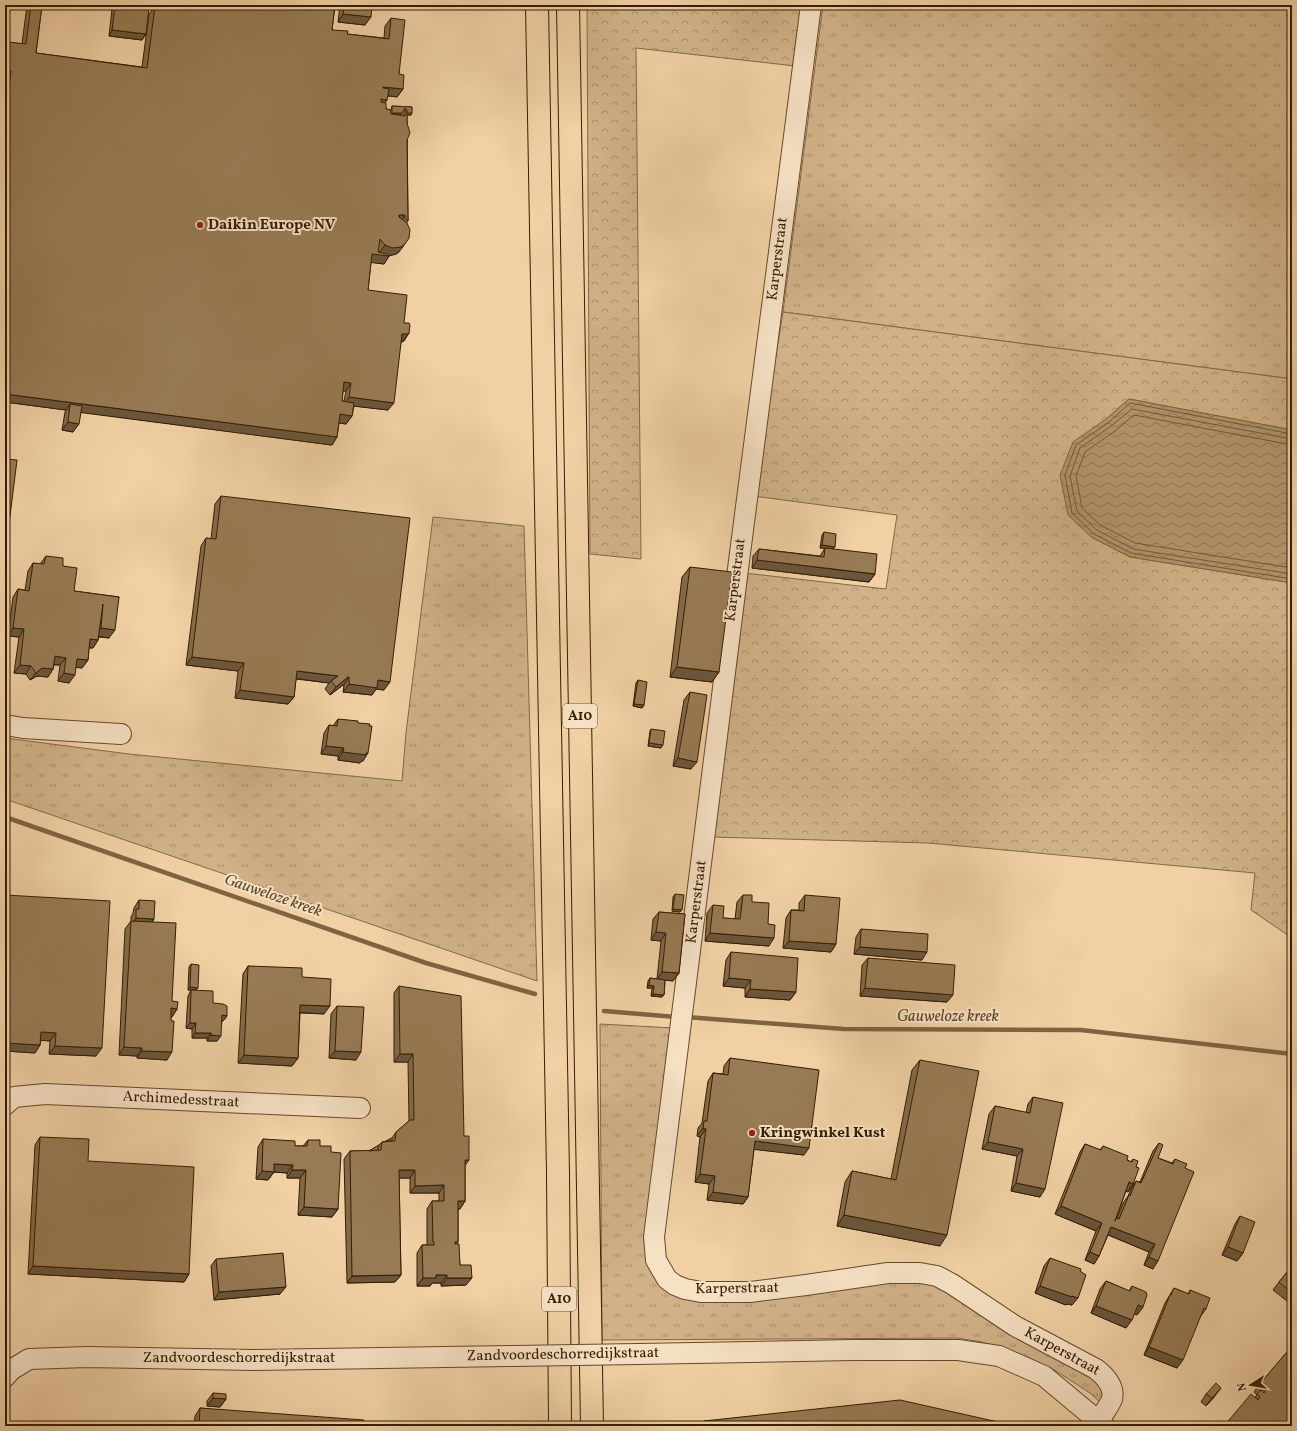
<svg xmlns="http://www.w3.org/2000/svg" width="1297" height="1431" font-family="Vollkorn,serif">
<defs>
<pattern id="grass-tufts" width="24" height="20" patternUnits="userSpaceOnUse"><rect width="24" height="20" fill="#d1b288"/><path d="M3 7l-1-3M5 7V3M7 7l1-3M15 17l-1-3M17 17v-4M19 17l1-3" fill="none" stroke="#aa906d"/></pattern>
<pattern id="forest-crowns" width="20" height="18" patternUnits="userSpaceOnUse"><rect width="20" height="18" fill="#d1b288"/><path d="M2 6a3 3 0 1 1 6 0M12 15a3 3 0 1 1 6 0" fill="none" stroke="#aa906d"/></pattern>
<pattern id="water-waves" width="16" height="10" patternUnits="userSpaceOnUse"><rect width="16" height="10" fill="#b1946c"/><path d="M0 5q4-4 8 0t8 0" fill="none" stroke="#917856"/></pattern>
</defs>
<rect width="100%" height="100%" fill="#f1d1a4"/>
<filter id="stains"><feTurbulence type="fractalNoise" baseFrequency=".005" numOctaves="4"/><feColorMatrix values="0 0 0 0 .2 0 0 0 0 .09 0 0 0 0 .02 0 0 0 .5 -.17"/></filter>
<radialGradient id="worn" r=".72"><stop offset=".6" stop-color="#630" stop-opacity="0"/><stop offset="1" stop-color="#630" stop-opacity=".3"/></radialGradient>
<g fill="url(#grass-tufts)" stroke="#836844">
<polygon points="823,5 1292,5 1292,379 783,312"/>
<polygon points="433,517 524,526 537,981 5,799 5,738 129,754 402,781 406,733"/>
<polygon points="600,1024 674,1028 648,1241 668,1287 889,1279 936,1283 1101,1381 1106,1396 1101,1403 1090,1393 1056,1371 1027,1357 982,1342 957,1338 602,1340"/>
</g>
<g fill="url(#forest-crowns)" stroke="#836844">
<polygon points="587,5 803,5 795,66 636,48 641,559 590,554"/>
<polygon points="783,312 1292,379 1292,430 1129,399 1106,419 1091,537 1130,557 1292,583 1292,938 1251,910 1255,873 928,843 711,837 744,573 886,589 897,515 753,496"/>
</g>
<polygon fill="url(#water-waves)" stroke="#7f6441" points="1129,399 1292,430 1292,583 1130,557 1091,537 1068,515 1060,475 1073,442 1106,419"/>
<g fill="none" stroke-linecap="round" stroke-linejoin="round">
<g stroke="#735836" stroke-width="1">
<polyline points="1292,434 1130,403 1108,423 1076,445 1065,475 1072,513 1094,534 1131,553 1292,579"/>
<polyline points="1292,439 1132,409 1111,426 1080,448 1070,476 1077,511 1097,530 1133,549 1292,574"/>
<polyline points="1292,445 1134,415 1115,431 1085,452 1076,476 1082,508 1100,525 1135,543 1292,568"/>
</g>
<g stroke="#7f6441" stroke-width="4.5">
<polyline points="5,817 426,963 535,994"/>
<polyline points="604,1011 676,1017"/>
<polyline points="686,1017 844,1029 1081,1030 1292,1054"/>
</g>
<g stroke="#644a29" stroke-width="22">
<g id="minor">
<path d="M 811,5 L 739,561 L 654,1237 L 656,1260 L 667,1279 L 675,1285 L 685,1289 L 701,1292 L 750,1292 L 806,1285 L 888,1273 L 920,1273 L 937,1276 L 952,1284 L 1015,1326 L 1096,1369 C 1105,1376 1115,1386 1112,1399 C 1110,1405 1102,1415 1099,1421"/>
<polyline points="5,725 23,728 121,734"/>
<polyline points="5,1105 14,1097 45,1094 360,1108"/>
<polyline points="638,1354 853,1350 958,1350 999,1356 1044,1376 1104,1426"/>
<polyline points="5,1377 11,1370 29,1359 87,1357 253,1360 514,1356"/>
</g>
</g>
<g stroke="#351d00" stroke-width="24">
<g id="highway">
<polyline points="537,5 558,1173 560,1426"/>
<polyline points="568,5 592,1426"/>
</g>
</g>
<use href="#minor" stroke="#f6e1c4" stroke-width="20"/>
<use href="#highway" stroke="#f1d1a4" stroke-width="22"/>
<g stroke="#644a29" stroke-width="22" stroke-linecap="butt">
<polyline id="minor-bridge" points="514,1356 638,1354"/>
</g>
<use href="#minor-bridge" stroke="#f6e1c4" stroke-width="20"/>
</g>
<g fill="#826a49" stroke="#351d00" fill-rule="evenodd">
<path d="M 27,5 L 42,5 L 36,53 L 142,67 L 149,14 L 155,6 L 165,8 L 166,5 L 335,5 L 332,30 L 347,34 L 384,38 L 385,26 L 391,18 L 399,74 L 403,89 L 397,97 L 388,96 L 385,102 L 386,109 L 391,110 L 392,106 L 412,107 L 411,115 L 407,115 L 408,221 L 407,222 L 399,252 L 396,254 L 389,256 L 384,264 L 371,262 L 368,290 L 404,323 L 409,333 L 404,341 L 402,342 L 401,342 L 388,410 L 354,406 L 352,416 L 346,424 L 339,423 L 337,437 L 332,445 L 81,412 L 73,432 L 62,430 L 65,412 L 66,410 L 5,402 L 5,86 L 6,79 L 5,79 L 5,45 L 8,42 L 22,44 ZM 343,391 L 346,391 L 344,401 L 342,401 Z"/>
<polygon points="114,5 130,5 146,34 142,40 109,36 112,9"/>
<polygon points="340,5 372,5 365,25 338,22"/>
<polygon points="221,496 384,690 376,689 372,695 343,692 344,685 343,685 330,695 325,689 329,683 296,679 294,697 288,704 235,698 238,671 186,665 201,546 206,538 211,539 215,504"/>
<polygon points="824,532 835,547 833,549 875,574 869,582 752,568 753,556 759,549 820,556 825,548 820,548 822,535"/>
<polygon points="46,556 63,566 74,591 119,597 109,638 99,637 98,640 93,648 89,648 88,660 82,668 76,667 69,683 58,681 60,665 54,665 53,669 48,677 37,676 30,680 26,674 14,673 19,637 8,636 13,597 18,589 25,590 28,571 33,563 40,564"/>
<polygon points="690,567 719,672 712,682 670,677 682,577"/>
<polygon points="638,680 644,705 642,708 633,706 636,683"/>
<polygon points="690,692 691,769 673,766 684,700"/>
<polygon points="338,719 363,761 362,761 360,763 338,760 338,756 321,754 324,733 329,725 333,726"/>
<polygon points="651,729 661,748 648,746 650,731"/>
<polygon points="675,894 682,910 680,912 672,911 673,897"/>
<polygon points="5,895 96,1056 49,1054 50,1041 41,1040 40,1045 35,1053 5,1051"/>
<polygon points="743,895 752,902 768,924 769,946 705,941 707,913 713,905 723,918 735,919 737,902"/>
<polygon points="805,895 836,944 831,952 783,948 786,918 791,910 799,910 799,903"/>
<polygon points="139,900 154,919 152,922 172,1001 177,1009 172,1017 171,1017 167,1060 137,1058 137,1056 119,1055 125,929 131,921 131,917 133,913 134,908"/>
<polygon points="659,912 685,914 679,973 673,981 665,980 664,995 662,997 651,996 652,988 647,988 648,981 650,978 657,979 661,941 651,940 653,919"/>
<polygon points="861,929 922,960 854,954 856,937"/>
<polygon points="731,952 796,992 790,1000 745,997 745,988 723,986 726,960"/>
<polygon points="868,958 947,1002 860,996 862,965"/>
<polygon points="191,964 198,988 196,990 188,990 189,967"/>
<polygon points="248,966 302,977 324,1014 300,1013 298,1058 292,1066 238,1063 243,974"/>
<polygon points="399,986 465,1166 465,1201 460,1209 458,1209 458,1242 457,1244 460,1265 466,1285 441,1286 441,1283 432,1283 430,1286 417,1286 417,1253 422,1245 427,1245 427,1209 432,1201 439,1201 439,1193 410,1193 410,1178 399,1178 401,1275 395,1282 347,1283 344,1159 350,1151 369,1151 379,1145 382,1142 386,1141 392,1138 396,1132 409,1121 408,1062 394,1062 394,993"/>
<polygon points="191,990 213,1003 227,1016 223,1021 222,1021 217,1041 207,1041 207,1038 192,1038 192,1029 186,1028 188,996"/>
<polygon points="337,1006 356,1060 329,1058 331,1014"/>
<polygon points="730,1058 804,1155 754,1149 748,1197 743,1204 707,1200 709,1184 695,1182 700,1137 697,1136 698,1128 702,1123 708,1081 713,1073 723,1074 724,1066"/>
<polygon points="920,1060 940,1246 837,1226 845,1182 852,1171 891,1179 912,1070"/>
<polygon points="1033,1097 1040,1197 1011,1191 1017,1156 982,1149 989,1114 995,1106 1026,1113 1028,1104"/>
<polygon points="40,1137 88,1161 189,1274 184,1282 28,1274 35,1145"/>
<polygon points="263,1139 295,1146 303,1146 308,1140 331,1152 338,1209 332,1217 298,1215 300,1178 287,1178 287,1173 274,1172 268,1180 256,1179 258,1147"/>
<polygon points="1159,1143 1158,1158 1172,1163 1175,1159 1185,1168 1153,1269 1144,1265 1149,1252 1108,1235 1099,1256 1094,1264 1085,1260 1096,1231 1055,1214 1080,1152 1085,1144 1100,1150 1103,1146 1127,1160 1131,1162 1133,1159 1136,1167 1133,1184 1128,1192 1126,1191 1116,1218 1117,1218 1123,1203 1128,1196 1131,1189 1136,1181 1140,1182 1153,1151"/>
<polygon points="1240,1216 1243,1253 1237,1261 1222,1255 1235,1224"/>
<polygon points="1050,1258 1072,1305 1067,1304 1066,1305 1035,1293 1044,1266"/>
<polygon points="216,1259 280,1294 214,1300 211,1266"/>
<polygon points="1292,1266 1292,1305 1273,1290 1279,1282"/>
<polygon points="1106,1281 1129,1291 1132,1286 1143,1307 1137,1315 1134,1313 1126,1328 1091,1313 1100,1289"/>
<polygon points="1174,1288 1188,1294 1190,1290 1206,1309 1200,1317 1177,1368 1144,1355 1165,1303"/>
<polygon points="1292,1311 1292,1318 1289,1315"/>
<polygon points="1292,1346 1292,1426 1255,1397 1257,1395 1254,1392 1259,1385"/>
<polygon points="213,1393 226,1399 220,1407 207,1406 207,1401"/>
<polygon points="1206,1394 1215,1396 1206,1406 1201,1402"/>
<polygon points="200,1408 363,1426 194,1426 195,1416"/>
<polygon points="704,1421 1016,1426 701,1426"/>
</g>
<g fill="#6a563c" stroke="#351d00">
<polygon points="343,14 371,17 365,25 338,22"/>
<polygon points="112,30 146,34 142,40 109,36"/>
<polygon points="5,70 11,71 6,79 5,79"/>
<polygon points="383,87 403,89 397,97 377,94"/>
<polygon points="381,99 387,100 382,108 376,107"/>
<polygon points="392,113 402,113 400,115 391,115"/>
<polygon points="405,113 412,113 411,115 405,115"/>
<polygon points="399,215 405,215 400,223"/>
<polygon points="405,244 399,252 396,254 388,256 389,256 384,264 367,262 372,254 379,253 385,245"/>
<polygon points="409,333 402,342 397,341 402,334"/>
<polygon points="344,382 351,383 346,391 339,390"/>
<polygon points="5,394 337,437 332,445 69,411 70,404 66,410 5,402"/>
<polygon points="349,397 394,403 388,410 344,405"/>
<polygon points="340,414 352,416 346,424 335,422"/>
<polygon points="68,422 79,424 73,432 62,430"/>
<polygon points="822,545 835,547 833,549 820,548"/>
<polygon points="757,560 875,574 869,582 752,568"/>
<polygon points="13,628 24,629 19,637 8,636"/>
<polygon points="101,628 115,630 109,638 95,636"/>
<polygon points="90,639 98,640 93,648 85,647"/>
<polygon points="55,656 66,658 60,665 49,664"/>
<polygon points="192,657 244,663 238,671 186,665"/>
<polygon points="77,659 88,660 82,668 71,667"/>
<polygon points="20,665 31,666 26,674 14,673"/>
<polygon points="677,667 719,672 712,682 670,677"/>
<polygon points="42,668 53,669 48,677 37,676 30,680 36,673"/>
<polygon points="297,671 338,676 331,681 329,683 292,678"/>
<polygon points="64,673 75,675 69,683 58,681"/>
<polygon points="348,677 349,677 344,685 343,685 330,695 336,687"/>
<polygon points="378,680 390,682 384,690 376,689 372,695 343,692 349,684"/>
<polygon points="240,690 294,697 288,704 235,698"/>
<polygon points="634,704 644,705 642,708 633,706"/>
<polygon points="649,743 663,745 661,748 648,746"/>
<polygon points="326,746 344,748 338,756 321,754"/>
<polygon points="343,752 366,753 368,753 363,761 362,761 360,763 338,760"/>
<polygon points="678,758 697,762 691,769 673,766"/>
<polygon points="673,909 682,910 680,912 672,911"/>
<polygon points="136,918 154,919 149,927 131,926"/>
<polygon points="656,932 666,933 661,941 651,940"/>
<polygon points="710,933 774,938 769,946 705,941"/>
<polygon points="789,941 836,944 831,952 783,948"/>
<polygon points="860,947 927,952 922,960 854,954"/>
<polygon points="662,972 679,973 673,981 657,979"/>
<polygon points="729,978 751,980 745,988 723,986"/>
<polygon points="649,985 654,986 652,988 647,988"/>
<polygon points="190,987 198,988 196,990 188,990"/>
<polygon points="865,988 953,995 947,1002 860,996"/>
<polygon points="750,989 796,992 790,1000 745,997"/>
<polygon points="653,994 664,995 662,997 651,996"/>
<polygon points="300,1005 330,1006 324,1014 295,1012"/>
<polygon points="171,1008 177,1009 172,1017 166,1016"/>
<polygon points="222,1015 227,1016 223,1021 218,1021"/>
<polygon points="190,1023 196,1023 192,1029 186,1028"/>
<polygon points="41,1032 56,1033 50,1041 36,1040"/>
<polygon points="195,1033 211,1033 207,1038 192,1038"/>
<polygon points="211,1035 221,1036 217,1041 207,1041"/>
<polygon points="5,1043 40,1045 35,1053 5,1051"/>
<polygon points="55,1046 102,1048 96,1056 49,1054"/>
<polygon points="124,1047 142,1048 137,1056 119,1055"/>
<polygon points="142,1051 172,1052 167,1060 137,1058"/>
<polygon points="335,1051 361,1052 356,1060 329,1058"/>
<polygon points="400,1054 413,1054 408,1062 394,1062"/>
<polygon points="244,1055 298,1058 292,1066 238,1063"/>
<polygon points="703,1128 706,1129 700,1137 697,1136"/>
<polygon points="755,1141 809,1148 804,1155 750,1149"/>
<polygon points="988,1142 1023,1149 1017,1156 982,1149"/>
<polygon points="465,1160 469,1160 464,1167"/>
<polygon points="274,1164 293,1165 287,1173 274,1172 268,1180 256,1179 262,1171"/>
<polygon points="292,1170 306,1170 300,1178 287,1178"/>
<polygon points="399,1170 415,1170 410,1178 393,1178"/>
<polygon points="700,1174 715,1176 709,1184 695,1182"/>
<polygon points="1129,1182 1133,1184 1128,1192 1123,1190"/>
<polygon points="1016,1183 1045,1189 1040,1197 1011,1191"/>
<polygon points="444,1185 439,1193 410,1193 415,1186"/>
<polygon points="713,1192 748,1197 743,1204 707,1200"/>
<polygon points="458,1201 465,1201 460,1209 452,1209"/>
<polygon points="1061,1206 1102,1223 1096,1231 1055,1214"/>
<polygon points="304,1207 338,1209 332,1217 298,1215"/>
<polygon points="844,1215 947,1235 940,1246 837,1226"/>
<polygon points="1111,1227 1155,1244 1149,1252 1106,1234"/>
<polygon points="1228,1247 1243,1253 1237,1261 1222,1255"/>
<polygon points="1090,1252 1099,1256 1094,1264 1085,1260"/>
<polygon points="1149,1257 1158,1261 1153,1269 1144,1265"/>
<polygon points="33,1266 189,1274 184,1282 28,1274"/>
<polygon points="401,1275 395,1282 347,1283 352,1276"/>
<polygon points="436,1275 447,1275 441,1283 432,1283 430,1286 417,1286 423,1278"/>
<polygon points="447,1278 472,1278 466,1285 441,1286"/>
<polygon points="1040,1286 1072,1296 1078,1298 1072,1305 1067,1304 1066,1305 1035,1293"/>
<polygon points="286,1287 280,1294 214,1300 219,1292"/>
<polygon points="1138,1305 1143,1307 1137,1315 1132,1313"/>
<polygon points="1096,1306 1132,1320 1126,1328 1091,1313"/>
<polygon points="1149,1347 1183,1360 1177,1368 1144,1355"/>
<polygon points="1221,1388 1215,1396 1206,1406 1212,1398"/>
<polygon points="213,1398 226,1399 220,1407 207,1406"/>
</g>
<g fill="#977b55" stroke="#351d00">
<polygon points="31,5 42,5 36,53 147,68 155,6 170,8 170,5 335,5 332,30 348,31 347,34 389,39 391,18 405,20 399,74 404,75 403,89 383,87 383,88 389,89 387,100 381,99 381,102 386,103 386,109 391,110 391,114 405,116 405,108 407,110 407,123 410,133 407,140 408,221 405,218 405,215 399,215 399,217 407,223 410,230 409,238 405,244 401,247 392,248 385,245 380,239 378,252 387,254 389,256 372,254 368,290 407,295 404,323 409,323 410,325 409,333 408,334 402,334 394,403 349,397 351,383 344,382 342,401 354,403 352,416 340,414 337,437 5,394 5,121 11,71 5,70 5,62 8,42 26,44"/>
<polygon points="115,5 130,5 149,7 146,34 112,30"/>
<polygon points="344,5 372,5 371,17 343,14"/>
<polygon points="392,106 412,107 412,113 407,113 407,110 405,108 402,113 392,113"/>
<polygon points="70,404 82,406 79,424 68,422"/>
<polygon points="5,459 17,460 7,540 5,540"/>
<polygon points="221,496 410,518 390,682 378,680 377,688 349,684 349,677 348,677 336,687 331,681 338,676 297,671 294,697 240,690 244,663 192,657 206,538 216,539"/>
<polygon points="824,532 836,534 835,547 822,545"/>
<polygon points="825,548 877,554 875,574 757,560 759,549 824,557"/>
<polygon points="46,556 63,558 63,566 77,568 74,591 119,597 115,630 101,628 103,604 98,640 90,639 88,660 77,659 75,675 64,673 66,658 55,656 53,669 42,668 36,673 31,666 20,665 24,629 13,628 18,589 29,591 33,563 44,564"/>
<polygon points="690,567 732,572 719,672 677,667"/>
<polygon points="5,568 9,568 5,601"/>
<polygon points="638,680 647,682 644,705 634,704"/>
<polygon points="690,692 707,695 697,762 678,758"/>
<polygon points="338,719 358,721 358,723 370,724 369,726 372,726 368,753 366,753 366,755 343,752 344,748 326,746 329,725 337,726"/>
<polygon points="651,729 665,731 663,745 649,743"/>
<polygon points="675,894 684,895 682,910 673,909"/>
<polygon points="5,895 110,901 102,1048 55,1046 56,1033 41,1032 40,1045 5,1043"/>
<polygon points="743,895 752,895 752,902 769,903 768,924 775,925 774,938 710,933 713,905 724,906 723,918 740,919"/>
<polygon points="805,895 840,898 836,944 789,941 791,910 804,911"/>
<polygon points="139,900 155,901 154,919 136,918 136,909 139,909"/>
<polygon points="659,912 685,914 679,973 662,972 666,933 656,932"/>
<polygon points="131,921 176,923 172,1001 178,1002 177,1009 171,1008 171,1021 174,1021 172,1052 142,1051 142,1048 124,1047"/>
<polygon points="861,929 928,934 927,952 860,947"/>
<polygon points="731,952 798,958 796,992 750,989 751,980 729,978"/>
<polygon points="868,958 955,965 953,995 865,988"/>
<polygon points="191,964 199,965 198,988 190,987"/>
<polygon points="248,966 302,968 302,977 331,979 330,1006 300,1005 298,1058 244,1055"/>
<polygon points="650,978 665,980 664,995 653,994 654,986 649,985"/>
<polygon points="399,986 461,996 464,1136 469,1136 469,1160 465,1160 465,1201 458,1201 458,1242 455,1242 455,1244 459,1244 460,1265 471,1265 472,1278 447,1278 447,1275 436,1275 436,1278 423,1278 422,1245 434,1245 434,1242 433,1242 432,1201 444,1201 444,1185 415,1186 415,1170 399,1170 401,1275 352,1276 350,1151 381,1150 382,1142 395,1141 396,1132 410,1120 414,1120 413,1054 400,1054"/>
<polygon points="191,990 213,991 213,1003 223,1004 227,1006 227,1016 222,1015 221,1036 211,1035 211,1033 195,1033 196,1023 190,1023"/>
<polygon points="337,1006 364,1007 361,1052 335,1051"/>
<polygon points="730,1058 819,1070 809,1148 755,1141 748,1197 713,1192 715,1176 700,1174 706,1129 703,1128 704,1121 707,1121 713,1073 728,1075"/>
<polygon points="920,1060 979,1071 947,1235 844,1215 852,1171 896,1180"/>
<polygon points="1033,1097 1063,1103 1045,1189 1016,1183 1023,1149 988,1142 995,1106 1030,1113"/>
<polygon points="40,1137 89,1139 88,1161 194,1167 189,1274 33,1266"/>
<polygon points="392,1138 392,1141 386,1141"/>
<polygon points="263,1139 295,1141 295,1146 307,1146 308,1140 320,1140 320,1146 331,1146 331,1152 341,1153 338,1209 304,1207 306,1170 292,1170 293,1165 274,1164 274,1172 262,1171"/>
<polygon points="1159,1143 1163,1145 1158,1158 1173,1164 1175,1159 1187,1164 1185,1168 1194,1172 1158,1261 1149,1257 1155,1244 1111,1227 1099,1256 1090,1252 1102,1223 1061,1206 1085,1144 1101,1150 1103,1146 1128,1156 1127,1160 1132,1162 1133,1159 1138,1161 1136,1167 1139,1168 1133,1184 1129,1182 1115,1221 1116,1218 1119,1219 1129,1195 1130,1196 1136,1181 1141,1183"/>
<polygon points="379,1145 378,1147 378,1150 369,1151"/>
<polygon points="1240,1216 1255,1222 1243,1253 1228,1247"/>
<polygon points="283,1253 286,1287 219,1292 216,1259"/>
<polygon points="1050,1258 1081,1269 1080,1271 1086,1275 1078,1298 1072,1296 1072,1297 1040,1286"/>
<polygon points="1292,1266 1292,1293 1279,1282"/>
<polygon points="1106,1281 1130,1291 1132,1286 1146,1292 1147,1295 1143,1307 1138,1305 1132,1320 1096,1306"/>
<polygon points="1174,1288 1189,1294 1190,1290 1210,1298 1206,1309 1204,1308 1183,1360 1149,1347 1170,1295 1171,1295"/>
<polygon points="1292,1346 1292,1426 1224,1426 1251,1394 1258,1400 1260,1397 1257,1394 1261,1390 1264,1393 1266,1390 1259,1385"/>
<polygon points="1216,1383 1221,1388 1212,1398 1206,1394"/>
<polygon points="213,1393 226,1394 226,1399 213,1398"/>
<polygon points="900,1400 1016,1426 705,1426 704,1421"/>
<polygon points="200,1408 364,1420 363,1426 199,1426"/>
</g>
<g fill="#8f2418" stroke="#f6e1c4" stroke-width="1.5">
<circle cx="200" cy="225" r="4"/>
<circle cx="752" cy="1133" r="4"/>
</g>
<g text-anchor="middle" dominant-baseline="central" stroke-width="4" stroke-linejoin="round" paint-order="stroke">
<g fill="#f6e1c4" stroke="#6f583b" stroke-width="1">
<rect x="563" y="704" width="34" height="24" rx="3"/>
<rect x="542" y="1287" width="34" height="24" rx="3"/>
</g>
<g font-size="14" font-weight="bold" fill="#351d00">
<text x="580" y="716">A10</text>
<text x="559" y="1299">A10</text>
</g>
<g font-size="15" font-weight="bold" fill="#351d00" stroke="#f6e1c4" text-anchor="start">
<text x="208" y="225">Daikin Europe NV</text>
<text x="760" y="1133">Kringwinkel Kust</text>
</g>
<g font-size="15" fill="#351d00" stroke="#f6e1c4">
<text transform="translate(778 259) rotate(-83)">Karperstraat</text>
<text transform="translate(736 580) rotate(-83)">Karperstraat</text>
<text transform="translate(697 902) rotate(-83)">Karperstraat</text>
<text transform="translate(181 1100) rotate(3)">Archimedesstraat</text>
<text transform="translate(737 1289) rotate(-1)">Karperstraat</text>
<text transform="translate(1062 1352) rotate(29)">Karperstraat</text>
<text transform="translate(563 1355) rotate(-1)">Zandvoordeschorredijkstraat</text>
<text x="239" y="1358">Zandvoordeschorredijkstraat</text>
</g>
<g font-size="16" font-style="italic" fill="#604726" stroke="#f6e1c4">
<text transform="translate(273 896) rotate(19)">Gauweloze kreek</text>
<text x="948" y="1017">Gauweloze kreek</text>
</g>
</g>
<rect width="1297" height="1431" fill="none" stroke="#f1d1a4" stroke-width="20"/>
<rect x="6" y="6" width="1285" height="1419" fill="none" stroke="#351d00" stroke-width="2"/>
<rect x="10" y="10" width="1277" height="1411" fill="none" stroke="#351d00"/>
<g transform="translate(1251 1385) rotate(258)" stroke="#f6e1c4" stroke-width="3" paint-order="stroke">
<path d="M0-3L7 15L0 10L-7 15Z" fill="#351d00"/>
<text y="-6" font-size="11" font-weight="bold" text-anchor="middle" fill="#351d00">N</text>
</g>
<rect width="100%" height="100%" filter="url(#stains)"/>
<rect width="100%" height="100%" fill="url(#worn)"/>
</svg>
